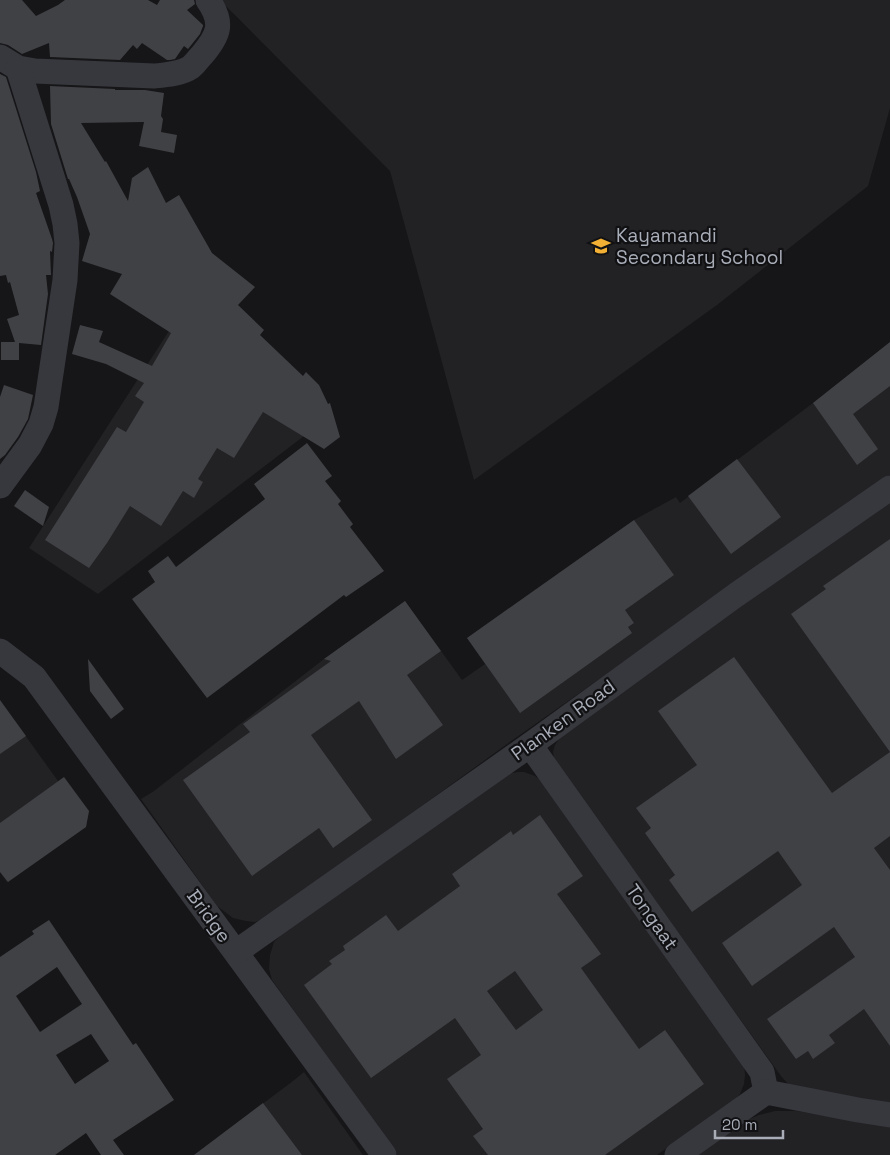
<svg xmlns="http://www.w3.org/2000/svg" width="890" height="1155" font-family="'Space Grotesk',sans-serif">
<rect width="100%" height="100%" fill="#161618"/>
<g fill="#222225">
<polygon points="220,0 890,0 890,108 868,186 717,305 474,480 390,171"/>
<polygon points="187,303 317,426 98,594 29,548"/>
<polygon points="890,342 890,475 507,744 269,917 255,922 246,921 233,918 217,906 141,799 154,791 324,659 405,601 462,680 485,664 467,638 634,520 676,497 680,503 813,403"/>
<polygon points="890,498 890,1103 796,1088 788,1084 781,1076 562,772 554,758 553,752 555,745 559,739"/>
<polygon points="4,706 58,781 89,811 86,827 7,882 0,872 0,709"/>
<polygon points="518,772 524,772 535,776 542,781 744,1065 745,1075 744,1084 740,1094 736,1099 657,1155 397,1155 272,980 269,969 270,955 274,942 282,934 507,774"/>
<polygon points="304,1072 363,1155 194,1155 293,1081"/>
<polygon points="775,1111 796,1111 890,1126 890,1155 696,1155 742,1122 759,1115"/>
</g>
<g fill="#404145" fill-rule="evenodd">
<polygon points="0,0 22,0 36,16 58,5 65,0 148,0 157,5 160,0 194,0 195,4 187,10 203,25 203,26 200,34 188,49 184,46 175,59 170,60 167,60 142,43 137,49 133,45 120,60 50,57 49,43 22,54 8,45 0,43"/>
<polygon points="0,74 6,77 36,172 40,191 36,193 52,239 53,243 52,252 50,251 51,275 46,275 48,294 41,345 19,343 19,360 1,360 1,342 15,342 7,319 19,315 10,282 8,283 6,275 0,276"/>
<polygon points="50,86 115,89 115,90 145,90 164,93 161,116 163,119 161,132 177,135 174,153 139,146 144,122 81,123 105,162 106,161 128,201 132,178 148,167 166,203 179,195 212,253 255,287 238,305 264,330 260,335 303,376 306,372 319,385 328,404 330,403 340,437 324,449 263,412 234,458 217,448 198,479 203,482 194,498 183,491 161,526 130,506 107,543 89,568 45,540 117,427 126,432 144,402 135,396 144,383 106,364 72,354 80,325 103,331 99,342 152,366 171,333 110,294 122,274 82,261 90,234 77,197 69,179 68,179 51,124"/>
<polygon points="890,342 890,386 853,414 878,449 857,465 813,403"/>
<polygon points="4,385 33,395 28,419 18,437 5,455 0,459 0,397"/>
<polygon points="307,443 332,476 325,481 341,501 338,504 353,524 350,527 384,571 346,597 344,595 207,698 132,599 155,582 148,571 168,556 176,567 265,499 254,484"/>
<polygon points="737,459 781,517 731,554 688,496"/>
<polygon points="25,490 49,507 43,526 14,506"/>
<polygon points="634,520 674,575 625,610 634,623 628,627 632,633 520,713 467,638"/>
<polygon points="890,539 890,836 874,848 890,870 890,1046 864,1009 829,1035 835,1043 813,1059 808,1051 796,1059 767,1019 855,957 834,927 752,986 722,943 802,885 778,851 692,912 669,880 675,875 645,833 651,828 636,808 697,765 658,711 734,657 832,793 890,752 791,614 826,589 823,586"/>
<polygon points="405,601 441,651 407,675 443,725 396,759 359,701 311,735 372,820 333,848 319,828 252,876 183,780 250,732 243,724 331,661 324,659"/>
<polygon points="88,659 124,709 111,719 90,691"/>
<polygon points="0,700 26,736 0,754"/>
<polygon points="64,777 89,811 86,827 8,882 0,872 0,823"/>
<path d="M 540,815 L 583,876 L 557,894 L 601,954 L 581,968 L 639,1049 L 665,1030 L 704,1084 L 605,1155 L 488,1155 L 473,1136 L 483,1129 L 447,1079 L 481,1055 L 455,1018 L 371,1078 L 304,985 L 332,964 L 329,961 L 345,950 L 343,946 L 386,915 L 398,931 L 460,886 L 452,874 L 511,831 L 513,835 ZM 515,971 L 543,1010 L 516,1030 L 487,991 Z"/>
<path d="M 49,920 L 133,1045 L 136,1043 L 174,1100 L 113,1140 L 124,1155 L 101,1155 L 86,1133 L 55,1155 L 0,1155 L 0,957 L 34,934 L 32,931 ZM 57,967 L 82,1004 L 40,1032 L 16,996 ZM 91,1034 L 109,1061 L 75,1084 L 56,1055 Z"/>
<polygon points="263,1103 302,1155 194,1155"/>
</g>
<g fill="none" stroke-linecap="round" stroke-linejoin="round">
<g stroke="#37383d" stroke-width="25">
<path d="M 0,57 L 18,68 L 35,71 L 154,76 C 166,75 181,74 191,67 C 195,64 198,59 202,55 C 219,35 224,23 208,0"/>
<polyline points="0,486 30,445 41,424 46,407 65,280 67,243 65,224 61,205 18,68"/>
<polyline points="0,651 34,677 384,1155"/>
<polyline points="530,745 762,1072 766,1092"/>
<polyline points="236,952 530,745 736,595 890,488"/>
<polyline points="677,1155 766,1092 858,1110 890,1115"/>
</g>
</g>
<defs>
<g id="school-bare" transform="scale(1.5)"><path d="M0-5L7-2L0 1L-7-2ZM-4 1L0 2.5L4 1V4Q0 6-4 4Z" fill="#f2b134" stroke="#111113" stroke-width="2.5" paint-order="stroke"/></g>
</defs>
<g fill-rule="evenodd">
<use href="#school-bare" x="601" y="246"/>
</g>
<g text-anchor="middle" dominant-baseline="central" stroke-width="4.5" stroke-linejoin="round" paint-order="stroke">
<g font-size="19" fill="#a8adb8" stroke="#111113" text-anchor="start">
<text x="616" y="235">Kayamandi<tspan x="616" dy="22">Secondary School</tspan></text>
</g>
<g font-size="19" fill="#a8adb8" stroke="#111113">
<text transform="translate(563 720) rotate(-36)">Planken Road</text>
<text transform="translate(209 916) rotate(54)">Bridge</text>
<text transform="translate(652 917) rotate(55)">Tongaat</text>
</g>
</g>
<path d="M715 1130v8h68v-8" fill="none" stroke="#a8adb8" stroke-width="2.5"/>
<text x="722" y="1130" font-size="15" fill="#a8adb8" stroke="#111113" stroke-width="4" paint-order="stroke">20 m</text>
</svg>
